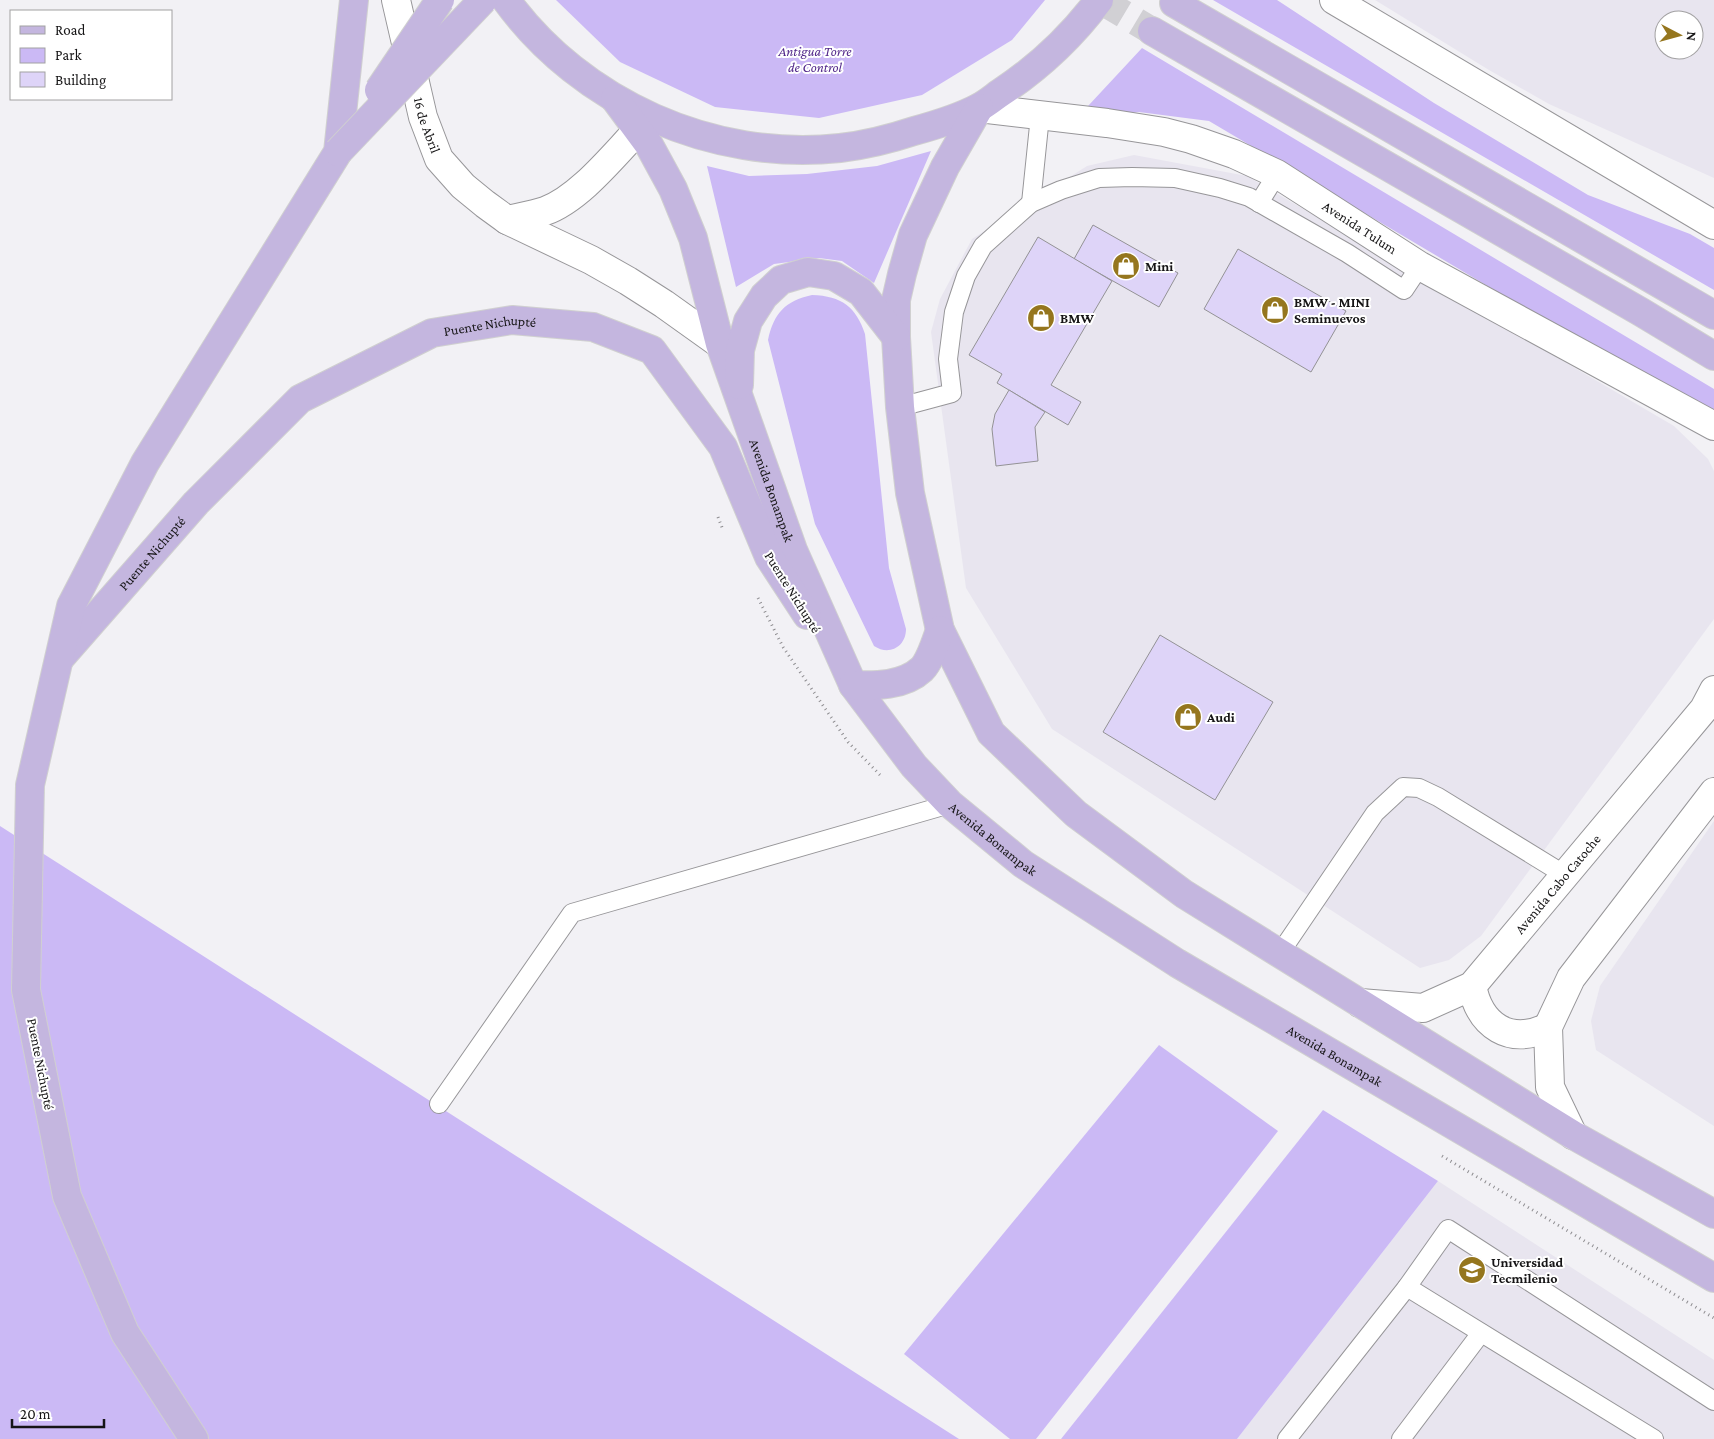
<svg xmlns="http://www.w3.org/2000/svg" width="1714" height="1439" font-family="'Crimson Pro',serif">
<rect width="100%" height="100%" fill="#f2f1f5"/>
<g fill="#e8e5ef" fill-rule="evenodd">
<path d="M 1375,0 L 1714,0 L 1714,178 L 1549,104 L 1489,70 ZM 1664,20 L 1694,20 L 1694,50 L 1664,50 Z"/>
<polygon points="1134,155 1247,176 1674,426 1708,459 1714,471 1714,619 1481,936 1449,960 1420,968 1052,729 966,588 931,332 940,299 972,239 1087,166"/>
<polygon points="1714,821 1714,1126 1596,1050 1591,1021 1600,986"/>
<polygon points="1438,1181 1714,1360 1714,1439 1237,1439"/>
</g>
<g fill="#cbb9f5">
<polygon points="556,0 1045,0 1012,40 922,95 819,118 715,107 620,62"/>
<polygon points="1213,0 1277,0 1434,103 1588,195 1690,234 1714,248 1714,290"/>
<polygon points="1142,48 1714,389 1714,420 1209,121 1139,112 1075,120"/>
<polygon points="931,151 874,283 842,261 819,258 774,264 736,287 707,166 749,176 807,174 877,166"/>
<path d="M 812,295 C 842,296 856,307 865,334 L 889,568 L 906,629 C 906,647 889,656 874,646 L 815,524 L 768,340 C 774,313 785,301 812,295 Z"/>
<polygon points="0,826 959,1439 0,1439"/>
<polygon points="1159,1045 1278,1131 1036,1439 1010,1439 904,1354"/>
<polygon points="1323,1110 1438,1181 1237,1439 1061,1439"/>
</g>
<g fill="#ded4f8" stroke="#939295">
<polygon points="1093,225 1178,273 1159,307 1074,259"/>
<polygon points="1038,237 1112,281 1051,385 1081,402 1068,425 997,383 1002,374 969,355"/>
<polygon points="1238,249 1346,311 1311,372 1204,309"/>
<polygon points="1009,390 1045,412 1035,427 1038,461 996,466 992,429 995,414"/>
<polygon points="1160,635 1273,702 1215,800 1103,732"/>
</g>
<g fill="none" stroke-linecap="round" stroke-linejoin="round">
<polyline stroke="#d1d0d4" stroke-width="28" stroke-dasharray="28 14" stroke-linecap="butt" points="1100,0 1152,31"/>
<g stroke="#979699" stroke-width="20">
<g id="service">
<polyline points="1031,203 1040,116"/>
<polyline points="1259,203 1277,174"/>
<polyline points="900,407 952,393 948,359 954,312 966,276 983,246 1031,203 1061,190 1099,178 1132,177 1175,178 1220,188 1249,197 1347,253 1404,290 1420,266"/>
<polyline points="1280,953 1375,813 1403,787 1419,788 1438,797 1565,875"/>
<polyline points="439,1104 572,913 950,804"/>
<polyline points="1407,1287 1654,1439"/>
<polyline points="1287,1439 1407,1287 1448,1229 1714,1401"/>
<polyline points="1401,1439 1481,1333"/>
</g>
</g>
<g stroke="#979699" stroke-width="30">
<g id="tertiary">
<path id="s1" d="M 396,0 L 423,117 L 439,159 L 463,186 L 485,204 L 507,220 L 591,260 L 628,281 L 664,304 L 720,344"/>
<polyline points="1334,0 1714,225"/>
<path id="s2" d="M 979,108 L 1107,123 L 1164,132 L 1191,139 L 1234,154 L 1277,174 L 1420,266 L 1714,426"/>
<path d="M 507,220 C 520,217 533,215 545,211 C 579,199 613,156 638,130"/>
<path d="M 1472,986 C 1480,1026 1510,1046 1548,1027"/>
<path id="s3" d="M 1360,1003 L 1423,1008 L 1472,986 L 1704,709 L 1714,690"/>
<polyline points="1573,1135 1550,1087 1548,1027 1571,978 1714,792"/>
</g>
</g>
<g stroke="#d0d0d0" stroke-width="30">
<g id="primary">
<path d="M 506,0 C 581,103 713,162 840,148 C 866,145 890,139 914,131 C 936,125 959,118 978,108 C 986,104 993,98 1000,93 C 1038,68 1072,36 1099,0"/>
<polyline points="1174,3 1714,315"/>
<polyline points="1152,31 1641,312 1714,356"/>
<path id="s4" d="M 615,99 L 649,145 L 673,189 L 693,238 L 720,344 L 793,550 L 853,685 L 914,766 L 950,804 L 1023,864 L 1177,963 L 1714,1278"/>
<polyline points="979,108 945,167 913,235 902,274 896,300 896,337 900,407 910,493 940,630 991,733 1076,814 1184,894 1573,1135 1714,1214"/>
<polyline points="739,385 740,350 748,321 764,296 781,280 808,272 834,276 861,292 896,337"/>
<path id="s5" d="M 61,657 L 196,503 L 300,399 L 432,333 L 512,320 L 593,327 L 652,350 L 723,447 L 769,557 L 807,615"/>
<path d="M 853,685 C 875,686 904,686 922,669 C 930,661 936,641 940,630"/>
<polyline points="194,1439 125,1333 67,1196 26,990 30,785 71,606 145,463 338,152 354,0"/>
</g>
</g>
<g stroke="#8e8d90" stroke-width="3" stroke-dasharray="1 4" stroke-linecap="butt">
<polyline points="718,517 723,530"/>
<polyline points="758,598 783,647 848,742 882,777"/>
<polyline points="1442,1156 1714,1318"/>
</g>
<use href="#service" stroke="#fff" stroke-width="18"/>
<use href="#tertiary" stroke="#fff" stroke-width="28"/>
<use href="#primary" stroke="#c4b6df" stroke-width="28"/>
<g stroke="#d0d0d0" stroke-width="30" stroke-linecap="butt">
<g id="primary-bridge">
<polyline points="379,90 440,0"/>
<polyline points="338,152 483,0"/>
</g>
</g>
<use href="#primary-bridge" stroke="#c4b6df" stroke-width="28"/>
</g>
<defs>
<g id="shop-disc" transform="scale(1.4375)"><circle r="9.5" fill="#95761e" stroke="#fff"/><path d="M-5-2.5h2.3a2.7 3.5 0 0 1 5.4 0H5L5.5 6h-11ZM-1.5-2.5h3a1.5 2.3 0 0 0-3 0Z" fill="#fff"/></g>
<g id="university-disc" transform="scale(1.4375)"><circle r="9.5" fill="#95761e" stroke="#fff"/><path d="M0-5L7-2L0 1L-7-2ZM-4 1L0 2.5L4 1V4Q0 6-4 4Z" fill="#fff"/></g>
</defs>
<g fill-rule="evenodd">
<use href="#shop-disc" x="1126" y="266"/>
<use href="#shop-disc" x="1275" y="310"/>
<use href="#shop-disc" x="1041" y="318"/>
<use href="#shop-disc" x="1188" y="717"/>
<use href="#university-disc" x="1472" y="1270"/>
</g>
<g text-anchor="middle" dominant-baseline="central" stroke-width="4" stroke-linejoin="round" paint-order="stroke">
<g font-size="14" font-style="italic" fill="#52288a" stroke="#fff">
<text x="815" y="51">Antigua Torre<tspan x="815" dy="16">de Control</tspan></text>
</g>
<g font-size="14" fill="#161516" stroke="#fff">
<text stroke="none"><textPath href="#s1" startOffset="129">16 de Abril</textPath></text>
<text stroke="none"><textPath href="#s2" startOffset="406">Avenida Tulum</textPath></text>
<text stroke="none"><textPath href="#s5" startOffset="558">Puente Nichupté</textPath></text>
<text stroke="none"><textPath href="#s4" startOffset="425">Avenida Bonampak</textPath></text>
<text stroke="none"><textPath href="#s5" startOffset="138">Puente Nichupté</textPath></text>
<text transform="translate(793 592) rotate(58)">Puente Nichupté</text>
<text stroke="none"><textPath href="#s4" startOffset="845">Avenida Bonampak</textPath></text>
<text stroke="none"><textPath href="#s3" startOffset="250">Avenida Cabo Catoche</textPath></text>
<text stroke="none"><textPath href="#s4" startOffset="1250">Avenida Bonampak</textPath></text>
<text transform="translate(41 1064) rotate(79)">Puente Nichupté</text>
</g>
<g font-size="14" font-weight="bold" fill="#161516" stroke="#fff" text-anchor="start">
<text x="1145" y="266">Mini</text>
<text x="1294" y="302">BMW - MINI<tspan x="1294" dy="16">Seminuevos</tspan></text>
<text x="1060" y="318">BMW</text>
<text x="1207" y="717">Audi</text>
<text x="1491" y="1262">Universidad<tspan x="1491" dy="16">Tecmilenio</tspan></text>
</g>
</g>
<rect x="10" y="10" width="162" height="90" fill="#ffffff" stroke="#a2a1a2"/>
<rect x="20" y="26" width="25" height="8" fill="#c4b6df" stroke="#a2a1a2"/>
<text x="55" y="35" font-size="15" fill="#161516">Road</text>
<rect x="20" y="48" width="25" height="15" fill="#cbb9f5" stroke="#a2a1a2"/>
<text x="55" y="60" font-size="15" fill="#161516">Park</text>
<rect x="20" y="72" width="25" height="15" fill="#ded4f8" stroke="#a2a1a2"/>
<text x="55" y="85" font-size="15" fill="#161516">Building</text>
<g transform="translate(1679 35) rotate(96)"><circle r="24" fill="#ffffff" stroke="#a2a1a2"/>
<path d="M0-4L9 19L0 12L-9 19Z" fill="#95761e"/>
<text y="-8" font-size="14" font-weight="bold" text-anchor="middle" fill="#161516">N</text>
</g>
<path d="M12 1419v8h92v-8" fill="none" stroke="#161516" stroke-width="2.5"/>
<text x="20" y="1419" font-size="15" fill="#161516" stroke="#ffffff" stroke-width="4" paint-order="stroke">20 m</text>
</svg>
